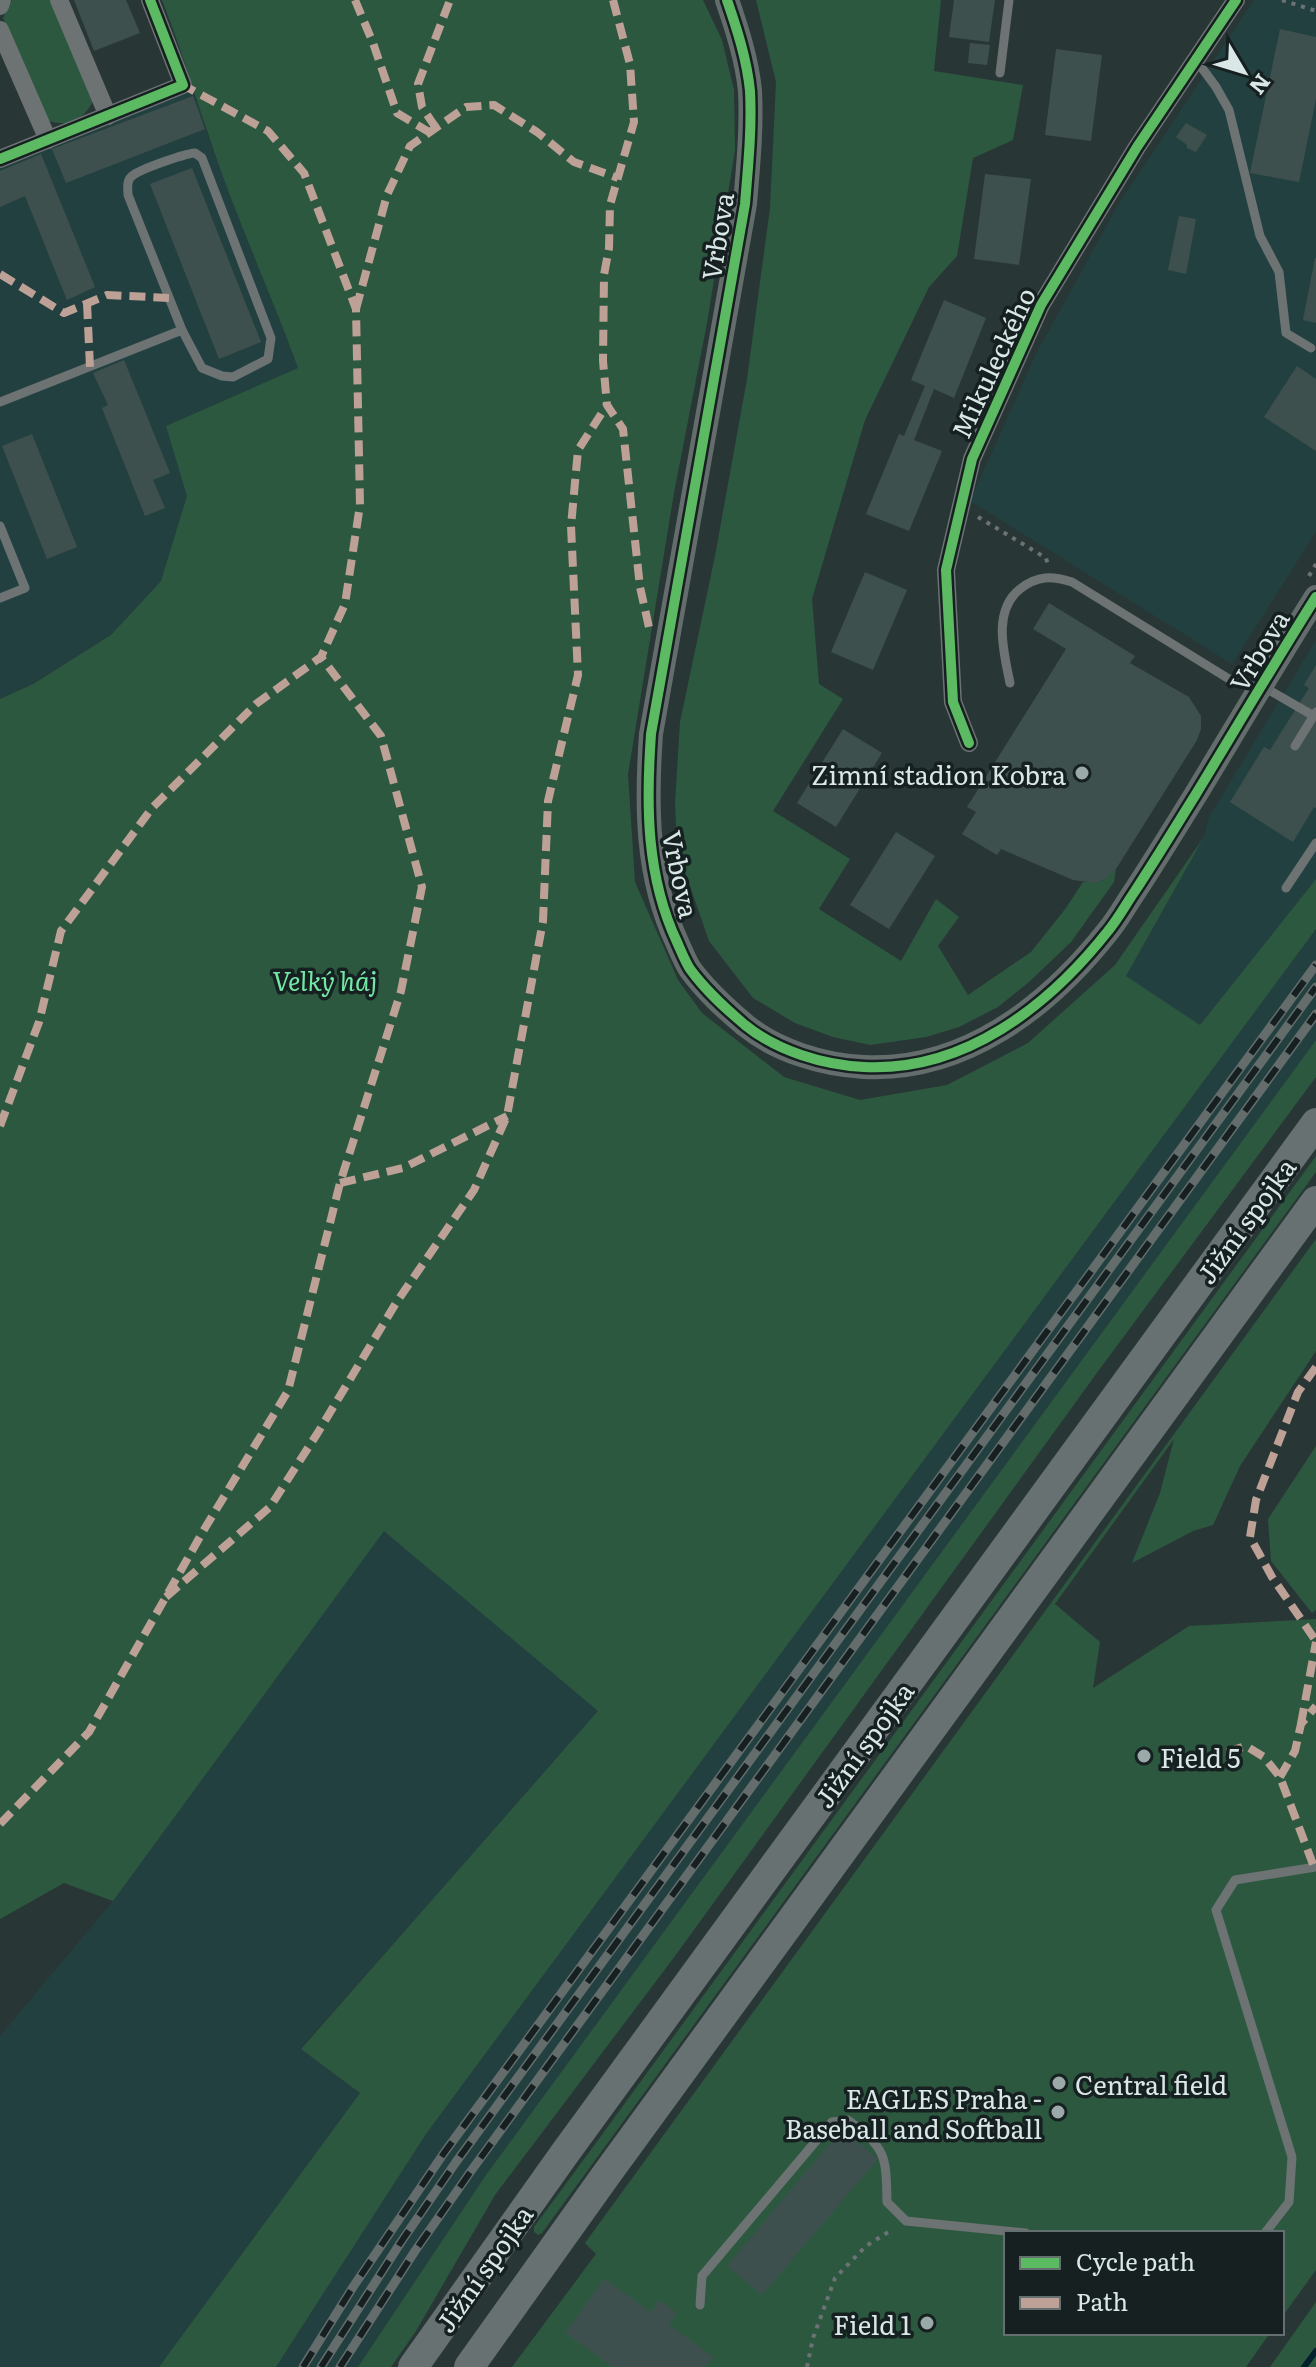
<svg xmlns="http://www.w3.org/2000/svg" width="1316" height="2367" font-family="Literata,serif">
<rect width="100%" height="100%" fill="#293636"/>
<g fill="#234040">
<polygon points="1254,0 1316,0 1316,532 1232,664 970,501 1036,354 1118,205"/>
<polygon points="194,85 206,130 270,292 298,368 166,426 188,496 161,581 111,635 32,684 0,699 0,162"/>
<polygon points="1316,640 1316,879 1200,1025 1126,976 1204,837 1209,817"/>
<polygon points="1316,929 1316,1040 486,2175 358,2367 276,2367 426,2134"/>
<polygon points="384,1530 599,1711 301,2048 360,2093 159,2367 0,2367 0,2036 113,1901"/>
</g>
<g fill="#2d5840">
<path d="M 12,0 L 53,0 L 95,97 C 86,117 72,128 49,121 L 3,18 Z"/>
<path d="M 162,0 L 703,0 L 722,40 L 734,90 L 735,150 L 707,323 L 674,493 L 628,774 L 635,882 L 678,980 L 702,1013 L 784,1077 L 860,1100 L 947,1085 L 1028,1043 L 1115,965 L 1204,837 L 1126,976 L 1200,1025 L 1316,879 L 1316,929 L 426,2134 L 276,2367 L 159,2367 L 360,2093 L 301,2049 L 598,1711 L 384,1531 L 113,1901 L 64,1883 L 0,1919 L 0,699 L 33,684 L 111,635 L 161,581 L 187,496 L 166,426 L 298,368 C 271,293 237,220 212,145 C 195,96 181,48 162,0 Z"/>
<polygon points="756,0 941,0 934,71 1023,85 1013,140 973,158 957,256 929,287 865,420 812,599 819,684 843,699 773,811 850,859 819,909 901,961 936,899 959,917 938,946 968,995 1031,952 1066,908 1083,882 1102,881 1116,869 1114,882 1071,942 1029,982 998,1007 959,1027 926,1037 870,1045 833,1037 795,1023 753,998 709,941 677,849 675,803 680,722 715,556 747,379 770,208 776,82"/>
<polygon points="1316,1040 1316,1077 1099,1370 675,1956 495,2195 416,2331 391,2367 358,2367 486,2175"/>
<polygon points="1316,1156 1316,1172 542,2233 538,2235 534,2232 534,2227 590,2151"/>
<polygon points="1316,1239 1316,1351 1240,1466 1213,1525 1193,1531 1132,1563 1160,1493 1174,1439 1055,1604 1100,1642 1093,1688 1189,1626 1316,1619 1316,2270 1282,2317 1282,2233 1006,2233 1006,2333 1270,2333 1246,2367 512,2367 596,2254 585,2243"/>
<polygon points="1316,1446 1316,1610 1312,1613 1271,1561 1268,1519"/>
<polygon points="1316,2302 1316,2367 1270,2367"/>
</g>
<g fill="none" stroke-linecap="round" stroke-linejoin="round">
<polyline stroke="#05202d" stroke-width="6" points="1304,2367 1316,2351"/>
</g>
<g fill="#3e504e">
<polygon points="74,0 126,0 140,33 94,51"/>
<polygon points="954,0 995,0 989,42 949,37"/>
<polygon points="1280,29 1316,37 1316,99 1299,182 1250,173"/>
<polygon points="970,43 990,45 987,65 968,63"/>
<polygon points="1056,49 1102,55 1091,141 1045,135"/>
<polygon points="193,96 205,129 66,183 52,149"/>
<polygon points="1186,123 1207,135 1196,152 1187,148 1187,145 1176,137"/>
<polygon points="41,154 95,287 67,300 25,196 0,207 0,171"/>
<polygon points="192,168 261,342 219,359 150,184"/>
<polygon points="985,174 1031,179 1019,265 974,259"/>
<polygon points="1179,216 1196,219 1186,274 1168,270"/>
<polygon points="1315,258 1316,258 1316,323 1303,320"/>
<polygon points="944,300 986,318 954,398 934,389 914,440 942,451 909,531 866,514 899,434 904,436 925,386 911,380"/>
<polygon points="124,360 170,473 153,480 165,508 145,516 102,408 108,405 93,373"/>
<polygon points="1297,366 1316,379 1316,451 1264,417"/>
<polygon points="32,434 77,547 47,559 2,446"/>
<polygon points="865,572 907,590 873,670 831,652"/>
<polygon points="1049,603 1135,656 1130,663 1189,697 1201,716 1201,729 1197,740 1116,869 1107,878 1096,883 1073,880 1001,849 997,855 962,834 976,812 967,807 1066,649 1033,629"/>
<polygon points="1316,665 1316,808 1314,807 1293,842 1230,802 1264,747 1270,750 1309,688 1304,685"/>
<polygon points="843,729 882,753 836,827 797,803"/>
<polygon points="896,832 935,856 889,929 850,905"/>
<polygon points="842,2129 878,2159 762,2295 727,2266"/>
<polygon points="604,2279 651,2312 659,2300 677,2313 669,2325 713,2357 705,2367 613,2367 565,2333"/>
</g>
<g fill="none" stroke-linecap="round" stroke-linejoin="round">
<g stroke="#6d7374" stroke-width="4" stroke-dasharray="4 6" stroke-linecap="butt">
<polyline points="1282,0 1316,11"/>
<polyline points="978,517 1046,558 1048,565"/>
<polyline points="1309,576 1316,564"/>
<polyline points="807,2367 813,2338 835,2278 866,2246 893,2229"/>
</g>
<g stroke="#6d7273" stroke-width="9">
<polyline points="1196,60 1216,87 1229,110 1260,236 1279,272 1286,333 1311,348"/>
<polyline points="1000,73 1009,0"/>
<path d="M 195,153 L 202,158 L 271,338 L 268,359 L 233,377 L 222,376 L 202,368 L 182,330 L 128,195 C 128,188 126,181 132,176 C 140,169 184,154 195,153 Z"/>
<polyline points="0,402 182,330"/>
<polyline points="0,526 25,588 0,598"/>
<path d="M 1010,683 C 1004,653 992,611 1020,589 C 1038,575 1052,576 1072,582 L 1229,679 L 1262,686 L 1314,716"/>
<polyline points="1295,746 1316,712"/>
<polyline points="1286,888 1316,843"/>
<polyline points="1265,2233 1289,2202 1292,2157 1216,1910 1235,1880 1316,1867"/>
<path d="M 700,2305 L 702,2276 L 832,2122 L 848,2120 C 887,2149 886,2156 887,2202 L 906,2221 L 1026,2233"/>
</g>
<g stroke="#6d7273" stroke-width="18">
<polyline points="59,0 108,116"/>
<polyline points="0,6 2,0"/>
<polyline points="0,30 48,140"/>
<polyline points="0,159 183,85 150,0"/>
<polyline points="969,743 953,702 946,570 972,459 1041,305 1137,147 1236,0"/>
</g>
<path stroke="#646c6c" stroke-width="24" d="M 727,0 C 737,29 747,60 750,91 C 752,129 748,167 745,204 L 651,734 C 646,805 646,876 677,942 C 681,951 685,961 690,969 C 706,991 725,1008 745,1025 C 777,1051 823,1065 864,1067 C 964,1072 1048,1007 1108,931 C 1118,919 1126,904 1135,891 C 1156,859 1176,826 1196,794 C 1236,728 1275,662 1316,597"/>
<g stroke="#687172" stroke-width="30">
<polyline points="413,2367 565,2153 1316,1123"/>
<polyline points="469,2367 606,2175 1316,1201"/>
</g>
<g stroke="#646c6c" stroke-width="9">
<g id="rail">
<polyline points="303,2367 353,2287 444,2153 1316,965"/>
<polyline points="321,2367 401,2242 456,2162 1316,987"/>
<polyline points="340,2367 415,2251 471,2171 1316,1014"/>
</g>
</g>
<use href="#rail" stroke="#162020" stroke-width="6" stroke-dasharray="18" stroke-linecap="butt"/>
<g stroke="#bda197" stroke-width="8" stroke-dasharray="16 8" stroke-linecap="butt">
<polyline points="355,0 373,43 397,113 429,132"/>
<polyline points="613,0 630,64 634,122 610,205 609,248 604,275 603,361 607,405 623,429 640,587 650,632"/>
<polyline points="436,128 422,107 418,84 450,0"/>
<polyline points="0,274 64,313 107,295 169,298"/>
<polyline points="87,303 90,367"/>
<polyline points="356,309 387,195 410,146 466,107 494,105 537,132 574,162 618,178"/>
<polyline points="0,1126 39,1022 61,931 152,808 256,704 321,657 345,604 360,505 356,309 304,173 268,131 183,85"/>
<polyline points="340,1183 403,1168 507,1116"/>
<polyline points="1316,1367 1298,1392 1256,1500 1250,1537 1272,1577 1316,1641"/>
<polyline points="166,1597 270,1507 317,1434 396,1303 474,1190 507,1116 543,921 548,801 578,675 571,526 578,450 607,405"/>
<polyline points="1301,1724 1316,1642"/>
<polyline points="1227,1752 1246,1746 1264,1757 1280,1777 1314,1867"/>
<polyline points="1280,1777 1295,1751 1301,1724 1316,1706"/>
<polyline points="0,1824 89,1732 205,1528 288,1391 340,1183 401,991 422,887 381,736 321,657"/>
</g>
<g stroke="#162020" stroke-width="15">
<g id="cycleway">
<path d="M 727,0 C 737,29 747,60 750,91 C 752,129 748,167 745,204 L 651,734 C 646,805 646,876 677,942 C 681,951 685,961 690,969 C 706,991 725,1008 745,1025 C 777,1051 823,1065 864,1067 C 964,1072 1048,1007 1108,931 C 1118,919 1126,904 1135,891 C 1156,859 1176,826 1196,794 C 1236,728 1275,662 1316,597"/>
<polyline points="0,159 183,85 150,0"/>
<polyline points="969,743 953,702 946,570 972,459 1041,305 1137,147 1236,0"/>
</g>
</g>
<use href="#cycleway" stroke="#5cba63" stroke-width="10"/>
</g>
<g fill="#9ca9a9" stroke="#162020" stroke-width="3">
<circle cx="1082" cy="773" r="8"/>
<circle cx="1144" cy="1756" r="8"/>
<circle cx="1059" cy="2083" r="8"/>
<circle cx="1058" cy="2112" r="8"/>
<circle cx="927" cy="2323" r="8"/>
</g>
<g text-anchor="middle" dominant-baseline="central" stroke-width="7" stroke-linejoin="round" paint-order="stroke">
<g font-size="26" fill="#dae7e7" stroke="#162020">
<text transform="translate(716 236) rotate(-81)">Vrbova</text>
<text transform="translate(992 362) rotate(-65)">Mikuleckého</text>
<text transform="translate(1258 650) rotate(-59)">Vrbova</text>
<text transform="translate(682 874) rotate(78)">Vrbova</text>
<text transform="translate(1245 1220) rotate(-54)">Jižní spojka</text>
<text transform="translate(863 1744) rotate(-54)">Jižní spojka</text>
<text transform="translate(483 2268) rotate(-55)">Jižní spojka</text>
</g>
<g font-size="26" fill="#dae7e7" stroke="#162020" text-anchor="end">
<text x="1066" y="773">Zimní stadion Kobra</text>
<text x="1160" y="1756" text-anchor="start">Field 5</text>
<text x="1075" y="2083" text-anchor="start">Central field</text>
<text x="1042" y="2097">EAGLES Praha -<tspan x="1042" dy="30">Baseball and Softball</tspan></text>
<text x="911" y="2323">Field 1</text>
</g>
<g font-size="26" font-style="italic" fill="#72e7a6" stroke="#162020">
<text x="325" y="979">Velký háj</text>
</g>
</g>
<rect x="1004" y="2231" width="280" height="104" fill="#162020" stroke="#647070" stroke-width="2"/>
<rect x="1020" y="2257" width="40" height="12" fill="#5cba63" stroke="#647070" stroke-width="2"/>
<text x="1076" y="2271" font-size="24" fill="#dae7e7">Cycle path</text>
<rect x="1020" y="2297" width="40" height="12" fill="#bda197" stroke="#647070" stroke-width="2"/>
<text x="1076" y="2311" font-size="24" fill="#dae7e7">Path</text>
<g transform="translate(1244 72) rotate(128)" stroke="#162020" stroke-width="6" paint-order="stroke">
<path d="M0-6L14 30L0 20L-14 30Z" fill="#dae7e7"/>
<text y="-12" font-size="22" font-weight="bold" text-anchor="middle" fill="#dae7e7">N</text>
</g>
</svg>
